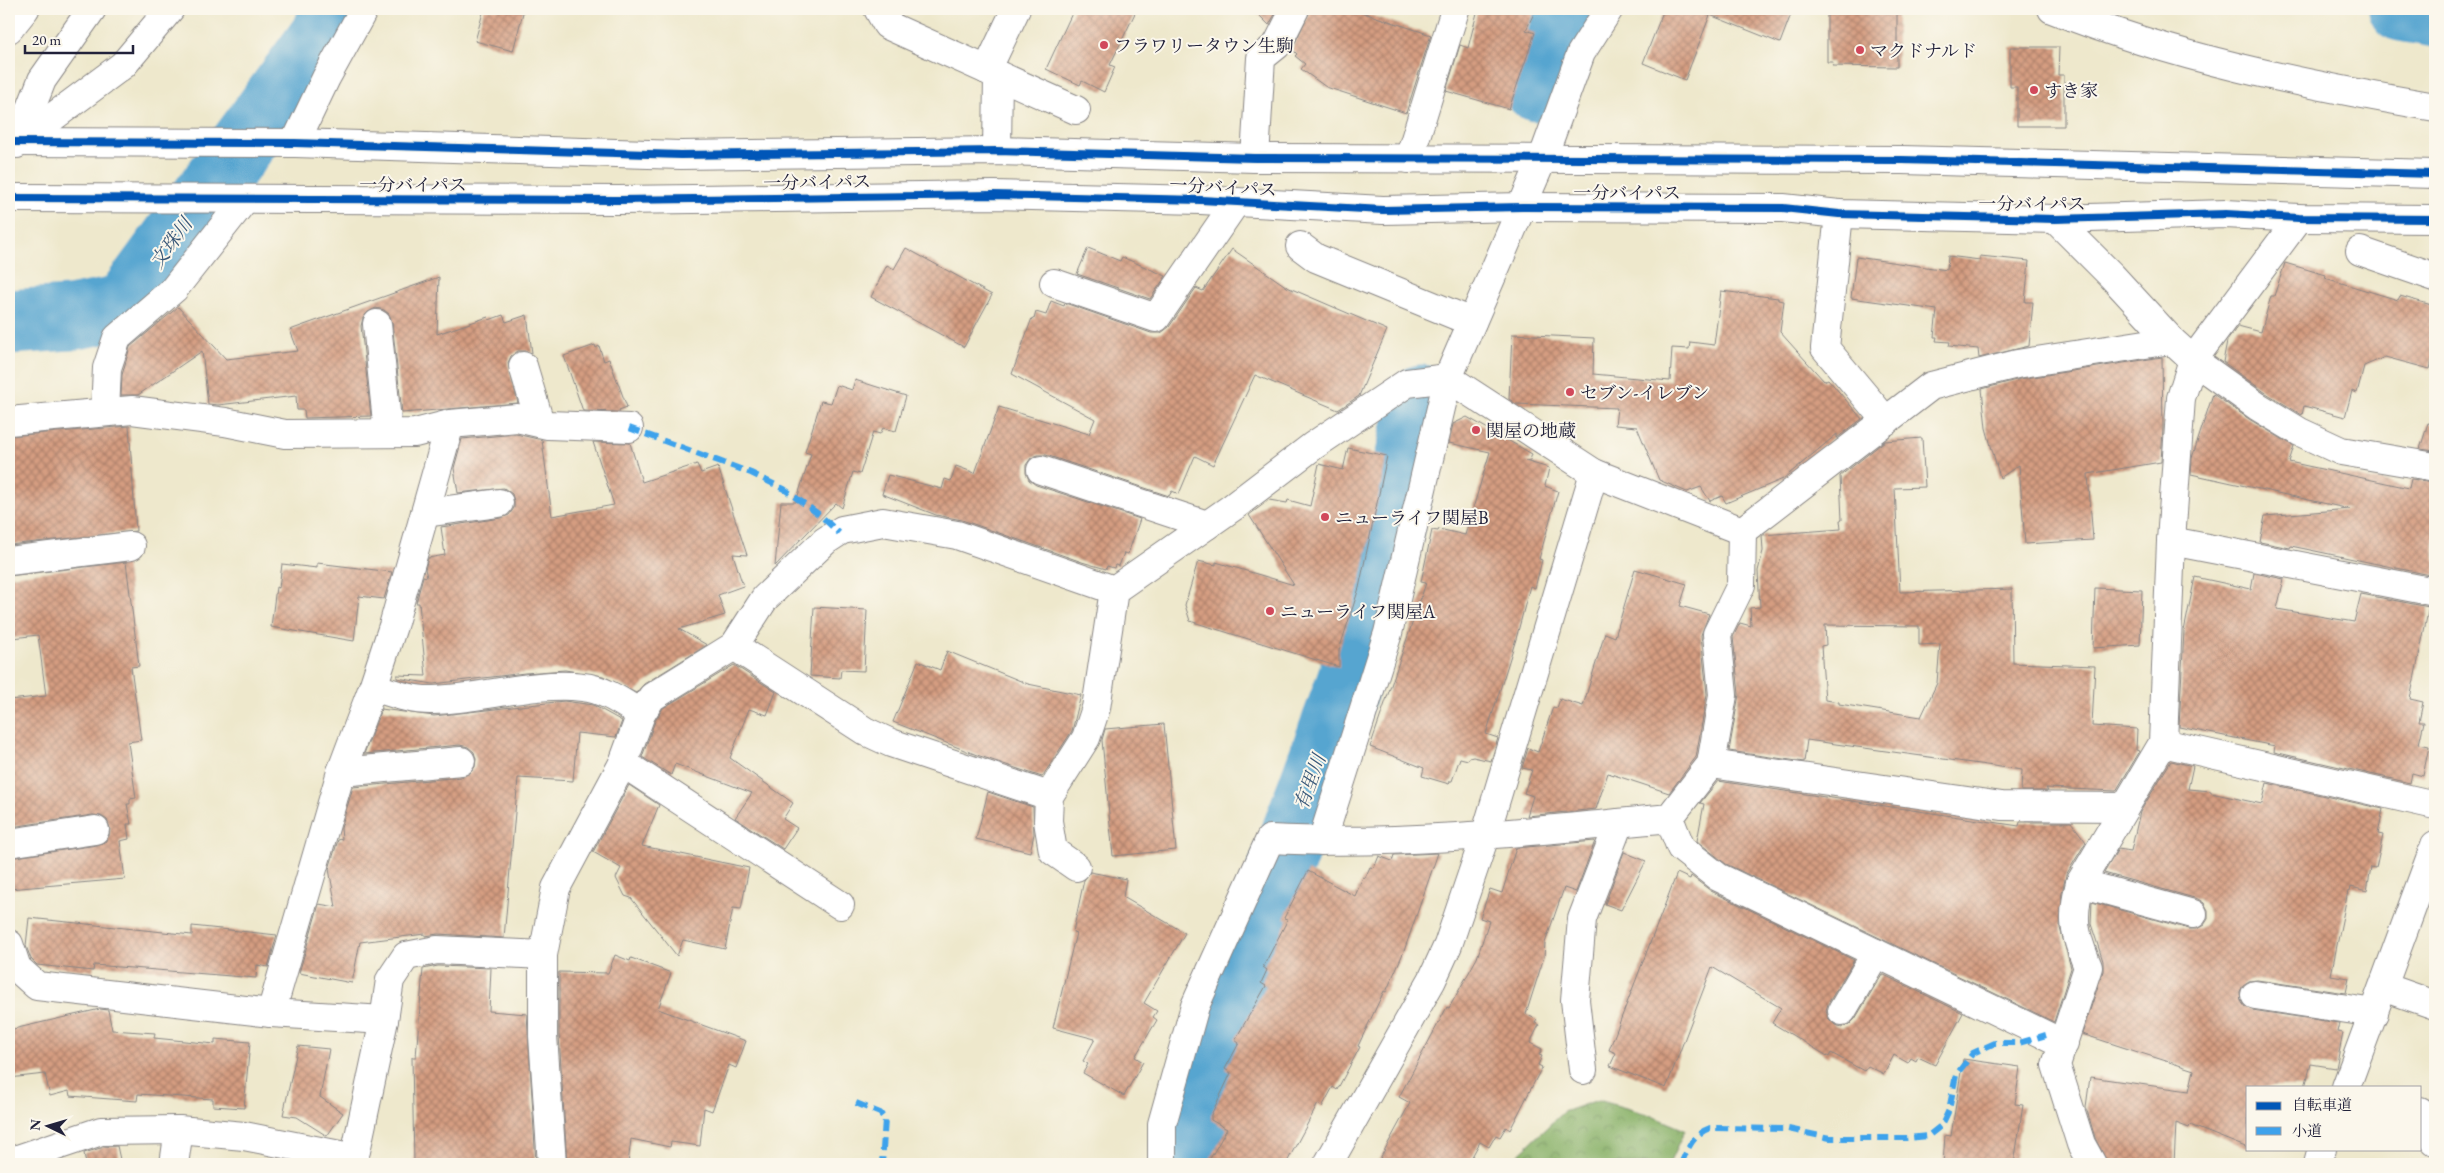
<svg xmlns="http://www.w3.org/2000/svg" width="2444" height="1173" font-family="'EB Garamond','Noto Serif JP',serif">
<defs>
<pattern id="forest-crowns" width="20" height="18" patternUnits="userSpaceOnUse" patternTransform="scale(1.25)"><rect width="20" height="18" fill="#88b168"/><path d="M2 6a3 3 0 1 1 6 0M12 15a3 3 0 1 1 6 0" fill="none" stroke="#6f9057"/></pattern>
<pattern id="building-cross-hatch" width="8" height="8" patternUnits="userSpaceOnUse" patternTransform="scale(1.25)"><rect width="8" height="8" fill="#d59d81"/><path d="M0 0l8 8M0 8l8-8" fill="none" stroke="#ac806b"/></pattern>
</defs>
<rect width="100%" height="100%" fill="#fbf7ec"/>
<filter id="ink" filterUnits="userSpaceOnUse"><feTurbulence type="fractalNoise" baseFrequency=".02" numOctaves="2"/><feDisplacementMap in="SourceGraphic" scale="10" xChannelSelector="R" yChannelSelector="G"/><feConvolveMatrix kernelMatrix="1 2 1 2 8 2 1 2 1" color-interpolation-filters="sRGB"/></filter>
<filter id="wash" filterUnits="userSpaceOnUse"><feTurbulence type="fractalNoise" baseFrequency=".0096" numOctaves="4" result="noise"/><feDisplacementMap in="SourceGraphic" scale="20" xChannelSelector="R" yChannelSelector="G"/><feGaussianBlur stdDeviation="1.12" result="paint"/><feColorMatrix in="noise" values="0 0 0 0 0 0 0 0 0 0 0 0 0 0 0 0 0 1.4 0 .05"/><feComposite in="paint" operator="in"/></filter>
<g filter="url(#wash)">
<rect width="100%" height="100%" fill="#eee8cc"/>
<polygon fill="url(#forest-crowns)" stroke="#556a52" points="1598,1100 1647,1114 1685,1130 1669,1164 1508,1164 1563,1112"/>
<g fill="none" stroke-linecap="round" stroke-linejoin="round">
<g stroke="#56a5d0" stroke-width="65">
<polyline points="2401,9 2435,15"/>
<polyline points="1536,89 1572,9"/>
<polyline points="9,322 70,318 123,308 324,33 334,9"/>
<polyline points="1186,1164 1212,1055 1343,698 1375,602 1421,397"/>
</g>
</g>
<g id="blocks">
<g fill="url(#building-cross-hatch)" fill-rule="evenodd">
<polygon points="484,9 524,9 513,51 475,41"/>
<polygon points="1074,9 1137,9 1110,65 1115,67 1104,92 1082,81 1080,85 1046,69"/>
<polygon points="1253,9 1278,9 1269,25"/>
<polygon points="1311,9 1352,9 1431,35 1406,113 1326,87 1301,69 1305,64 1295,56 1297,54 1292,49"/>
<polygon points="1478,9 1536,9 1526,30 1535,33 1509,109 1446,91 1460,45 1468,48"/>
<polygon points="1664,9 1793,9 1780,43 1710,15 1685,80 1643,63"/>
<polygon points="1827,9 1897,9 1897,67 1832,66 1833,62 1827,62"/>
<polygon points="2010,47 2059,47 2058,75 2064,75 2064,126 2017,126 2017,87 2010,87"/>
<polygon points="906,248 992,295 964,347 871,297 887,265 894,269"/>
<polygon points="1088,248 1120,261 1122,257 1166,276 1150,299 1077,274"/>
<polygon points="1232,249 1287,287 1387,330 1359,396 1338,410 1255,375 1213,465 1195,456 1179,494 1172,491 1169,496 1046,455 1038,455 1031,458 1026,465 1026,473 1029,480 1036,485 1140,519 1128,554 1124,553 1119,566 1115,565 1114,568 1107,566 1106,569 1082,562 962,520 936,515 882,494 888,475 942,489 945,479 951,481 956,466 975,473 999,407 1089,434 1095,419 1012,374 1032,318 1034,319 1036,312 1046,315 1051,301 1064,306 1065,303 1151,333 1161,333 1169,327 1196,288 1203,291"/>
<polygon points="1948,256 1980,260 1980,256 2029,261 2025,302 2033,302 2029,346 1979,358 1978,349 1949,346 1950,342 1936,341 1937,337 1934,337 1937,310 1851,298 1856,257 1947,270"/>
<polygon points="2285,263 2326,275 2325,278 2398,300 2400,296 2435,306 2435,349 2430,369 2385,357 2364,366 2357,393 2352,391 2345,417 2304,406 2302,415 2266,393 2223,362 2227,341 2238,326 2261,332 2271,296 2274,296"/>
<polygon points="439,277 437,334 488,317 489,320 503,315 506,322 527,315 532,353 526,351 518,351 511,356 508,363 518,403 402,413 392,322 389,314 384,310 376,308 368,312 363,318 361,326 371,416 305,418 304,410 297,410 296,396 218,405 208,404 202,351 138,395 121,395 122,375 130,347 178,307 226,359 298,351 290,330"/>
<polygon points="1721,291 1778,298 1778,300 1784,301 1780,332 1824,381 1828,379 1862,419 1837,438 1837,434 1783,479 1726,503 1722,496 1710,501 1701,487 1687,492 1659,480 1637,427 1615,425 1617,408 1516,404 1509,399 1512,334 1594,338 1593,374 1670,381 1672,348 1689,349 1690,342 1714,345"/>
<polygon points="595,345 596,348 599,346 604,361 609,359 627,407 619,410 620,412 583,411 564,356"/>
<polygon points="2162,357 2163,428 2161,462 2088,474 2093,540 2025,544 2019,465 2000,478 1986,428 1982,389 2020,379"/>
<polygon points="855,380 906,396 896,431 883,428 880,434 873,432 860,474 853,472 842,508 836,503 775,566 781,502 796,502 811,454 805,452 821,401 831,403 837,385 852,390"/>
<polygon points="2213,394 2249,419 2294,446 2289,462 2409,488 2411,479 2435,482 2435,576 2291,546 2290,548 2260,542 2265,516 2350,509 2191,474 2192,458"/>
<polygon points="1467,417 1532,454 1530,460 1525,461 1549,468 1545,486 1558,491 1539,559 1542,560 1535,588 1530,586 1516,639 1486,734 1498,738 1491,761 1473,757 1469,758 1468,760 1460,758 1452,781 1450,781 1449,784 1422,776 1424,768 1370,747 1426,583 1421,582 1432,530 1438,531 1439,529 1465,535 1490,452 1449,443 1453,424"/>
<polygon points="2428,423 2435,424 2435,451 2420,449"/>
<polygon points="129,426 136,531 9,545 9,436"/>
<polygon points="516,434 542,440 552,516 614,505 593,442 630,443 642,482 697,464 701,473 718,467 747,555 733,554 743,586 718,595 725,615 679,629 707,645 644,684 636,693 603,676 565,670 525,673 433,684 397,678 397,675 426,676 419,603 416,603 423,576 427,577 425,569 428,558 445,555 441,527 501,518 509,515 514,508 514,501 512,494 504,488 458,493 454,468 462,439"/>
<path d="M 1922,438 L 1925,487 L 1895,488 L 1900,592 L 2012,589 L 2013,663 L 2095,666 L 2092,726 L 2137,729 L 2136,750 L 2140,751 L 2116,791 L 2046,788 L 2048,791 L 2021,791 L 2022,770 L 1807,740 L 1804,762 L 1729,751 L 1739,694 L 1733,637 L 1740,623 L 1751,626 L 1750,608 L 1760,607 L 1758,571 L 1763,551 L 1762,535 L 1841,529 L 1840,520 L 1842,520 L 1840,476 L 1885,441 ZM 1825,625 L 1919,626 L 1919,645 L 1940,644 L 1937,683 L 1921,717 L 1839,704 L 1839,702 L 1825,700 L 1821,646 L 1826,645 Z"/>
<polygon points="1348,448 1387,456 1359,588 1339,650 1339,667 1190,621 1185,605 1198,561 1216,565 1216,562 1294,585 1249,515 1269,500 1287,503 1288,500 1310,506 1319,464 1343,470"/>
<polygon points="126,562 139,666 131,667 141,740 128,742 136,798 130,799 130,804 127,804 131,824 127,824 129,839 120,841 125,879 9,889 9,858 97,845 105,842 109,836 110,828 107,820 101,816 93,815 11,827 9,811 9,700 46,696 38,635 13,638 9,609 9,576"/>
<polygon points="317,563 392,572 384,599 359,596 354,641 271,627 276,587 279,588 282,564 317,568"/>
<polygon points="1635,569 1687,584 1680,606 1709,614 1701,635 1707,694 1696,757 1669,793 1608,773 1596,809 1527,816 1533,796 1524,793 1532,770 1522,768 1528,748 1538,752 1553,707 1557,708 1560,699 1583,706 1605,633 1615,637"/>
<polygon points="2254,573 2284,579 2277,609 2354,622 2361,594 2429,607 2410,699 2423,702 2419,722 2424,722 2419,744 2429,746 2423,776 2412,773 2410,783 2397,780 2274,752 2275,746 2179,727 2184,631 2195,577 2251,589"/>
<polygon points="2095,588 2142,590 2140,645 2093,648"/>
<polygon points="814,607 867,610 864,671 841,670 840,678 810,676"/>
<polygon points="947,651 1028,684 1081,695 1072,731 1042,777 977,755 893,722 918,661 940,670"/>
<polygon points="734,665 776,692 767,715 749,709 730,758 793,803 783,819 797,828 783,849 735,818 752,793 675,764 671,775 642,757 655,721 663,708"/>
<polygon points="564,701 593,705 622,721 616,737 577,733 573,781 518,778 504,938 438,934 425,936 425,934 360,942 352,983 299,973 319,904 336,907 329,869 338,840 342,839 341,828 353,787 462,777 470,773 475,767 476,759 474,752 468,747 460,745 364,754 381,709 434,716"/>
<polygon points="1164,724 1176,850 1113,856 1102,740 1105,729"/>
<polygon points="2171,761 2193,766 2188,789 2211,791 2211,793 2262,804 2267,783 2383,809 2378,834 2383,835 2376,868 2371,867 2367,891 2351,887 2350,892 2348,891 2331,975 2349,978 2346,993 2257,980 2249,981 2243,985 2240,992 2241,1001 2245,1007 2252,1010 2339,1023 2337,1032 2343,1033 2336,1068 2311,1064 2305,1087 2248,1087 2248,1148 2190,1125 2189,1128 2176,1123 2174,1164 2108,1164 2095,1138 2086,1107 2090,1077 2189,1091 2194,1070 2082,1034 2103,971 2103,961 2091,924 2092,902 2189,929 2197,929 2204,925 2208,919 2208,910 2204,903 2198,899 2104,873 2118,849 2131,851 2140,812"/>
<polygon points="1718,781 2019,826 2020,822 2071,822 2086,842 2066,875 2062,893 2060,928 2071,968 2054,1022 1726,864 1697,841 1704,804 1700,803"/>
<polygon points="629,785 659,805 642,846 749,868 741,909 733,908 725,949 683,940 677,956 631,898 625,896 616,878 621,868 593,852"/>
<polygon points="988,792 1033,807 1034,834 1030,852 976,839"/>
<polygon points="1595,841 1576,892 1564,888 1545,943 1544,957 1526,1014 1537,1020 1535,1023 1539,1025 1530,1043 1542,1049 1539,1055 1542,1056 1538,1065 1542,1067 1510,1130 1506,1127 1500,1137 1496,1135 1489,1147 1480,1142 1468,1164 1377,1164 1410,1103 1399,1097 1447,1007 1449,1008 1477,958 1489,921 1480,918 1490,889 1502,893 1516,848"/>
<polygon points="1624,852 1646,861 1621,910 1605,904"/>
<polygon points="1438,853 1404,951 1386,992 1384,991 1358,1046 1360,1047 1337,1090 1333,1087 1322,1107 1318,1104 1286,1164 1207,1164 1227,1129 1211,1120 1211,1115 1231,1073 1225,1069 1239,1043 1235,1040 1266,986 1261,983 1267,970 1263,967 1286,923 1287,919 1284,918 1308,871 1355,896 1363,877 1365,878 1370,867 1374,868 1379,856 1392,861 1394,855"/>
<polygon points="1090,872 1126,879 1123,897 1185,933 1144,1003 1157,1011 1153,1017 1157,1020 1135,1057 1143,1062 1124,1096 1083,1073 1088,1064 1083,1061 1095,1039 1053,1028 1076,933 1073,932 1084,880"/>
<polygon points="1677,873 1690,879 1691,876 1711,891 1854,960 1828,1004 1826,1010 1828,1018 1835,1025 1842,1027 1850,1024 1855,1019 1882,974 1963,1013 1935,1065 1918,1057 1916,1061 1911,1058 1908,1063 1894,1055 1884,1074 1868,1066 1864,1071 1831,1053 1829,1057 1772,1023 1781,1008 1712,967 1666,1088 1610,1066 1616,1053 1609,1050"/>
<polygon points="29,918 192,935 192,926 277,935 268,967 257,965 256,978 94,965 93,971 37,965 31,959 26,946"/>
<polygon points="615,955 630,961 631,958 671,973 658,1009 746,1041 736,1068 729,1065 712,1111 704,1108 700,1146 671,1142 670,1147 631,1139 628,1164 567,1164 559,1035 559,972 608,973"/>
<polygon points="438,966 491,968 489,1011 527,1014 536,1164 414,1164 412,1057 416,1057 423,969"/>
<polygon points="100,1009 108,1010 112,1030 155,1033 154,1038 215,1044 215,1039 250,1042 244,1108 213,1106 213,1099 138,1094 137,1101 70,1096 69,1091 50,1096 45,1074 9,1078 9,1030"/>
<polygon points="298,1046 329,1049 320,1097 343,1113 327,1136 297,1117 283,1115"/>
<polygon points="1963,1059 2020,1067 2015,1104 2023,1105 2014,1164 1943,1164 1945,1135 1951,1136"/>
<polygon points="117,1146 121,1164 86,1164 84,1153 104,1147"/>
</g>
</g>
</g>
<g filter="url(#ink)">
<use href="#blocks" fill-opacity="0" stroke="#888584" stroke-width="1"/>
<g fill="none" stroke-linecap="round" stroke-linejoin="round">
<g stroke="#888584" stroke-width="30">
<g id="minor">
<polyline points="878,9 887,25 1076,110"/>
<path d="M 2052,9 C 2175,58 2305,85 2435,107"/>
<polyline points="987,70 1016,9"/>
<polyline points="18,143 123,65 170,9"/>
<polyline points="295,143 326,78 364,9"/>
<polyline points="17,144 42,80 92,9"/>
<polyline points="997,151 998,75"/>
<polyline points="1255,158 1261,58 1277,45 1295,9"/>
<polyline points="1409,159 1455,10"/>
<polyline points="1839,214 1825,348 1886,421"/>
<polyline points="2299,218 2193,360 2181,398 2171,541 2435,592"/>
<polyline points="2055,219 2111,275 2171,340 2193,360 2257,406 2300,432 2341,451 2435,467"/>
<polyline points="1300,246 1316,258 1472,322"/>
<polyline points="2360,251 2435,277"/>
<polyline points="1054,283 1156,318 1236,202"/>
<polyline points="377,324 388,432"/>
<polyline points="523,366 540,423"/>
<polyline points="105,412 107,368 117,338 174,289 245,199"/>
<polyline points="9,421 132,410 225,422 285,434 415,433 450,424 517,418 548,425 629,428"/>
<polyline points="1041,470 1207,525"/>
<polyline points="425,513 499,503"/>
<polyline points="9,561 131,546"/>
<polyline points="734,646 865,731 891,743 1049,796"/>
<path d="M 373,687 C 392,693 413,701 433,700 C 483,699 533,681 583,687 C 604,689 623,703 641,714"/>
<polyline points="2163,743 2435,805"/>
<polyline points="623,763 840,905"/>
<polyline points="1711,764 2002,806 2125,807"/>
<polyline points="341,772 461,761"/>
<polyline points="1669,818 1681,848 1718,877 2064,1044"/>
<polyline points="1322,841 1388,633 1448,378 1542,160 1581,53 1609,9"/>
<polyline points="9,843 95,830"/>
<polyline points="1076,867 1053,851 1048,821 1049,796 1086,738 1096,708 1114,590"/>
<polyline points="2080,883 2193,914"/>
<polyline points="9,944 17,968 37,986 271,1013 384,1020 390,980 406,956 437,950 543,955"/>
<polyline points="2384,987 2435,1005"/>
<polyline points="2255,995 2374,1013"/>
<polyline points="1842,1011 1876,953"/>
<polyline points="271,1013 341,772 373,687 393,626 450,424"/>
<polyline points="1583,1070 1575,1000 1582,919 1619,823"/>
<polyline points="2346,1087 2435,845"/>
<polyline points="2420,1111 2435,1141"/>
<polyline points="9,1162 101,1131 179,1130 244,1136 350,1157 356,1151 384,1020"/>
<polyline points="174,1164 179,1130"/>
<polyline points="552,1164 543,1036 543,955 556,888 623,763 641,714 652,697 734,646 765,598 825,541 842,530 883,522 957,535 1114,590 1233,507 1313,446 1407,383 1448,378 1594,473 1742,531 1931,386 2017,364 2171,340"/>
<path d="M 1162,1164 L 1162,1124 L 1195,1006 L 1270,839 C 1404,846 1536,831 1669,818 L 1711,764 L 1723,695 L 1717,634 L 1741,585 L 1742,531"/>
<polyline points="1328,1164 1432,980 1448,945 1485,836 1594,473"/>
<path d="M 2092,1164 L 2081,1144 L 2056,1065 L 2088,967 C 2074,933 2071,919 2080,883 L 2163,743 L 2171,541"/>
<polyline points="2318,1164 2322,1149"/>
</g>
</g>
<g stroke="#888584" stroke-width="30">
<g id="highway">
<polyline points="9,29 25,9"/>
<polyline points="9,142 295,143 681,155 997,151 1255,158 1902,160 2435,174"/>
<polyline points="9,198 618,200 994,195 1201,200 1383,210 1522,207 1783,208 1839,214 2055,219 2226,214 2299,218 2435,219"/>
</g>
</g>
<use href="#minor" stroke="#fff" stroke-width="28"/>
<use href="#highway" stroke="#fff" stroke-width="28"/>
<g stroke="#3ea2ec" stroke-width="6" stroke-dasharray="12 6" stroke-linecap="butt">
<polyline points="629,428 751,473 784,489 821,516 839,533"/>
<polyline points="856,1103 880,1113 885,1119 882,1164"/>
<path d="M 1681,1164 C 1688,1148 1693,1134 1710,1128 L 1788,1129 L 1830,1138 L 1907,1138 L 1928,1136 L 1942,1125 L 1949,1110 L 1956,1075 L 1973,1053 L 1995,1043 L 2019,1043 L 2046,1035"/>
</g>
<g stroke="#fbf7ec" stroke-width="11">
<g id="cycleway">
<polyline points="9,142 295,143 681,155 997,151 1255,158 1902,160 2435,174"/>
<polyline points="9,198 618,200 994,195 1201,200 1383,210 1522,207 1783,208 1839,214 2055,219 2226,214 2299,218 2435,219"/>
</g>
</g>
<use href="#cycleway" stroke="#0057b8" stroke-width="8"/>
</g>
</g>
<g fill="#d1495b" stroke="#fbf7ec" stroke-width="2">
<circle cx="1104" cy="45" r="5"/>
<circle cx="1860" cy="50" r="5"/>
<circle cx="2034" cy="90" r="5"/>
<circle cx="1570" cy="392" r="5"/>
<circle cx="1476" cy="430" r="5"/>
<circle cx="1325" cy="517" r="5"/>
<circle cx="1270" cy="611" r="5"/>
</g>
<g text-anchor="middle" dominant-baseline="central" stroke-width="4" stroke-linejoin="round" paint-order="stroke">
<g font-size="18" fill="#22223b" stroke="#fbf7ec" text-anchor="start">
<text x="1114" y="45">フラワリータウン生駒</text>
<text x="1870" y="50">マクドナルド</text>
<text x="2044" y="90">すき家</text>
<text x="1580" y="392">セブン-イレブン</text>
<text x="1486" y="430">関屋の地蔵</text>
<text x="1335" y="517">ニューライフ関屋B</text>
<text x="1280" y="611">ニューライフ関屋A</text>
</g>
<g font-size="18" fill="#22223b" stroke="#fbf7ec">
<text transform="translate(817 182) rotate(-1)">一分バイパス</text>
<text x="413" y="184">一分バイパス</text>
<text transform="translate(1223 187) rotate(3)">一分バイパス</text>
<text x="1627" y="192">一分バイパス</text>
<text x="2032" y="203">一分バイパス</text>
</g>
<g font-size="19" font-style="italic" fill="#375677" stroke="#fbf7ec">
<text transform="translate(171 243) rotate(-54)">文珠川</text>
<text transform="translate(1310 782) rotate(-70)">有里川</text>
</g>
</g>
<rect width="2444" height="1173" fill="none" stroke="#fbf7ec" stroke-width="30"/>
<rect x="2246" y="1086" width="175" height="65" fill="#fbf7ec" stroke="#a4a2a5"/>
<rect x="2256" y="1102" width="25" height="8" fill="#0057b8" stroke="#a4a2a5"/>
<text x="2292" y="1110" font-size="15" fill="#22223b">自転車道</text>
<rect x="2256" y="1127" width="25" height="8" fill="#3ea2ec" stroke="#a4a2a5"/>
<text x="2292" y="1136" font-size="15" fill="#22223b">小道</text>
<g transform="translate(48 1126) rotate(275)" stroke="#fbf7ec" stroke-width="4" paint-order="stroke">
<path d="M0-4L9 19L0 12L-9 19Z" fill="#22223b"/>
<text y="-8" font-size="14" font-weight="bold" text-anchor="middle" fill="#22223b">N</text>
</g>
<path d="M25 45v8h108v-8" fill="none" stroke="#22223b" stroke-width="2.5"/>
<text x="32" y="45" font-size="15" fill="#22223b" stroke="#fbf7ec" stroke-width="4" paint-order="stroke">20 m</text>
</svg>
